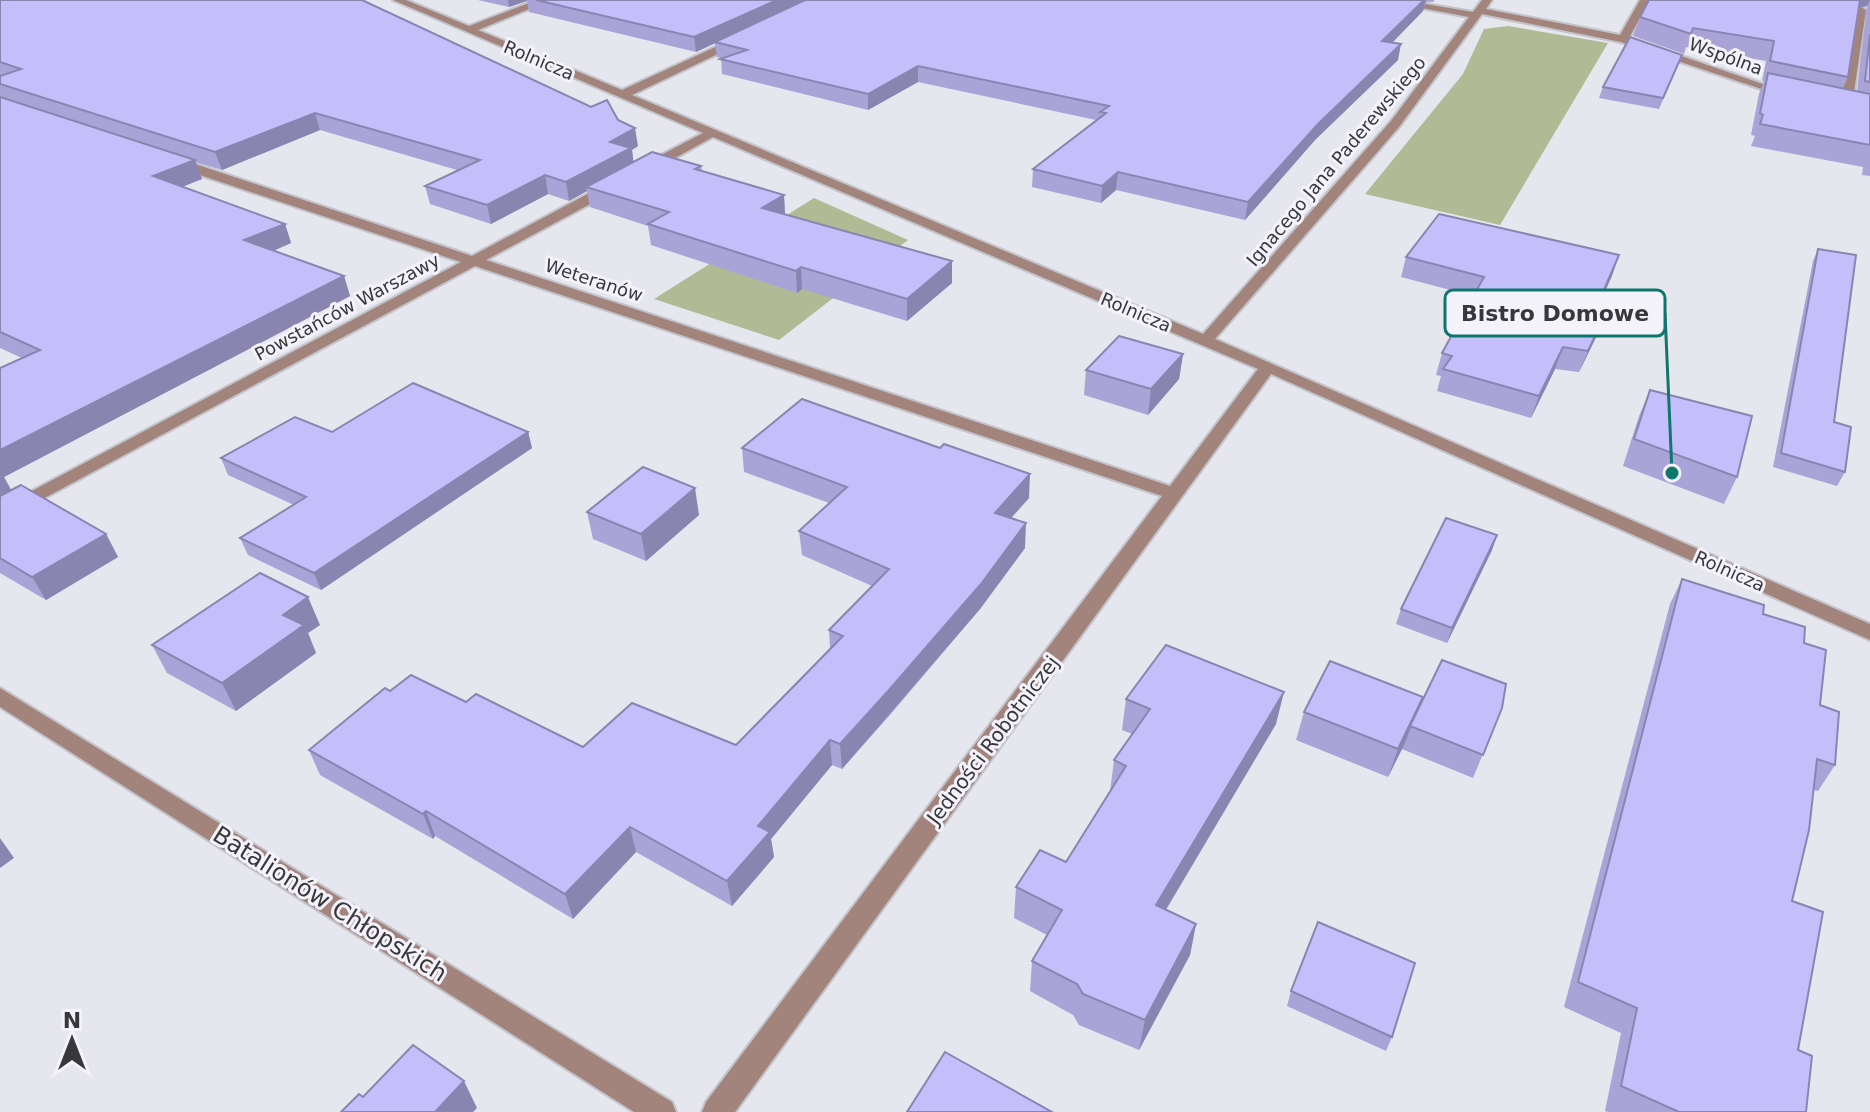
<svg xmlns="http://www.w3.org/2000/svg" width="1870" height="1112" font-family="'DejaVu Sans',sans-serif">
<rect width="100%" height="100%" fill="#e6e6ee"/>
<g fill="#b0ba95">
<polygon points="1508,26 1608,43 1500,225 1365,194 1463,74 1484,29"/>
<polygon points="814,198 908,240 779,340 654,299"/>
</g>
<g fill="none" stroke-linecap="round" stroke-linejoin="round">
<g stroke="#c3c3ca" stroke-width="4">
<g id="minor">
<polygon points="393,0 406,0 469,26 537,0 551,0 478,30 622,90 737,37 745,37 745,41 632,95 1203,334 1391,121 1469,17 1379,0 1402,0 1473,12 1482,0 1492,0 1486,9 1620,35 1640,0 1650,0 1629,38 1792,94 1782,96 1621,42 1482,14 1399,127 1215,339 1870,624 1870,640 1271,374 735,1112 702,1112 706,1102 1162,496 475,266 0,522 0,508 461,262 170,165 170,159 180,159 472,256 608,183 618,183 618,189 486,260 1170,486 1258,369 713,137 650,172 640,172 640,166 703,133"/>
<polygon points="1861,7 1866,10 1852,106 1846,110 1840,106 1856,10"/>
<polygon points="0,688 672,1102 676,1112 634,1112 0,707"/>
</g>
</g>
<use href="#minor" fill="#a2847d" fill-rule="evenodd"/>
</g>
<g fill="#a9a3d8" fill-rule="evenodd">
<polygon points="0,0 618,120 638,146 632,150 633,162 701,166 702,171 784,195 785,215 952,283 907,321 802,289 797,293 651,245 648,226 590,207 587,191 569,201 548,194 491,224 430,204 425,186 457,170 320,130 222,170 195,162 202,179 182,187 285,224 291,243 273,251 344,276 350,296 4,477 11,490 106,534 118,557 46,600 0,573 0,368 22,358 0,348"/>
<polygon points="478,0 1435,0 1433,2 1426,2 1423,11 1392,43 1398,60 1315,140 1245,220 1116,190 1101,203 1032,187 1033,169 1096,120 918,82 868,110 722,74 721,58 717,57 715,43 696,52 529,12 527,1 509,7"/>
<path d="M 1649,0 L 1870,0 L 1870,176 L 1862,175 L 1863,167 L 1751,146 L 1755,136 L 1751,135 L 1759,94 L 1764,81 L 1762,81 L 1766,61 L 1686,47 L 1684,54 L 1633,36 L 1640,17 ZM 1867,6 L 1857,91 L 1843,88 L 1848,77 L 1858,8 Z"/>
<polygon points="1682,55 1659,109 1599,98 1603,87"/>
<polygon points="1818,249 1834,422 1845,472 1837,486 1773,467 1813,261"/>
<polygon points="1619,255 1601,302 1610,304 1602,325 1579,372 1555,369 1531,418 1437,391 1441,376 1436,375 1442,353 1473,296 1401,277 1406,257"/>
<polygon points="1183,354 1179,379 1148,415 1084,395 1086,370"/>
<polygon points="1650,390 1737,477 1724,504 1623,466 1639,416"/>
<polygon points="332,432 528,432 532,448 321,590 248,555 240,538 294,505 228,475 221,458"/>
<polygon points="742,448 1029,498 1011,518 1025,548 980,609 890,715 842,769 832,765 771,839 774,857 732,906 636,852 573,919 435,836 433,839 320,775 309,750 390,691 466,702 583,747 736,745 830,648 829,630 872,586 802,555 799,531 829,503 744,472"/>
<polygon points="587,512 699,515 646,561 593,539"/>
<polygon points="1497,535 1492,550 1447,643 1396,624 1401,609"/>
<polygon points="1682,579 1763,614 1804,643 1835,765 1818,791 1814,790 1792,901 1798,1050 1806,1112 1608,1112 1605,1111 1621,1033 1564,1007 1670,604"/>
<polygon points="320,625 308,633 316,653 236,711 167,673 152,645"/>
<polygon points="1423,697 1502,708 1473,778 1402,749 1404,745 1388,777 1296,740 1304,712"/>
<polygon points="1126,699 1276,724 1166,910 1196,924 1190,955 1139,1050 1079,1025 1073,1015 1030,991 1032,961 1047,935 1014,918 1016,887 1066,862 1110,792 1114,760 1132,734 1122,730"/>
<polygon points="1291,991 1392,1037 1386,1051 1287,1006"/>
</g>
<g fill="#8985b0">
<polygon points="508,0 527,0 527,1 509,7"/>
<polygon points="777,0 809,0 696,52 694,37"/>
<polygon points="1424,0 1426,0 1423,11 1379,56 1382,41"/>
<polygon points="1857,0 1870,0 1867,6 1853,10"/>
<polygon points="1401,44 1398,60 1315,140 1245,220 1248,202 1318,124"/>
<polygon points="918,66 918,82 868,110 868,94"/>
<polygon points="315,113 320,130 222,170 215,152"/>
<polygon points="635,128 638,146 632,150 634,166 586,187 587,191 569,201 566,182 610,142"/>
<polygon points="195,160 202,179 161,195 153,176"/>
<polygon points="1118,172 1116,190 1101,203 1102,186"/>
<polygon points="545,175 548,194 491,224 487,205"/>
<polygon points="784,195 785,215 762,208"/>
<polygon points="285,224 291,243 252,260 244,240"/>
<polygon points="1619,255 1612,276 1591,323 1599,301"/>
<polygon points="952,261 952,283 907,321 907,299"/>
<polygon points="801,267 802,289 797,293 796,271"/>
<polygon points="344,276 350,296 4,477 15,497 0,506 0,450"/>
<polygon points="1610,304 1602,325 1579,372 1588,351"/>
<polygon points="1563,347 1555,369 1531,418 1539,396"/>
<polygon points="1183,354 1179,379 1148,415 1151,389"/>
<polygon points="528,432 532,448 321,590 314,573"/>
<polygon points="1030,474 1029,498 994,537 995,513"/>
<polygon points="695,488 699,515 646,561 641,534"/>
<polygon points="1026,523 1025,548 980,609 842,769 840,744"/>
<polygon points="106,534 118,557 46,600 32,577"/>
<polygon points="1497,535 1492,550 1447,643 1452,628"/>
<polygon points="308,597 320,625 308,633 316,653 236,711 222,683 283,615"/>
<polygon points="1284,692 1276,724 1150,936 1156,905"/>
<polygon points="1423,697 1404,745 1388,777 1398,749"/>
<polygon points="830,740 832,765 771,839 774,857 732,906 727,881 758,826"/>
<polygon points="426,811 435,836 433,839 423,814"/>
<polygon points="630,827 636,852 573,919 565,894"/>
<polygon points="0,838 14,858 0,868"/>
<polygon points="1196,924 1190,955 1139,1050 1145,1020"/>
<polygon points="464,1081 477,1108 473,1112 435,1112"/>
</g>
<g fill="#c4befb" stroke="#8985b0" stroke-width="2">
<polygon points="0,0 362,0 591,107 607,100 618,120 635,128 610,142 631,148 566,182 545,175 487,205 425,186 480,160 315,113 215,152 0,84 0,76 21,69 0,62"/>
<polygon points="536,0 777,0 694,37"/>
<polygon points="805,0 1424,0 1382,41 1401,44 1318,124 1248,202 1118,172 1102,186 1033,169 1106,113 1100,112 1109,106 918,66 868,94 720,59 747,50 715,42"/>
<polygon points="1649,0 1860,0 1848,77 1770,61 1774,41 1693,28 1691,34 1640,17"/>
<polygon points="1870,34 1870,82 1865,81"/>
<polygon points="1630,37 1682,55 1663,98 1603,87"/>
<polygon points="1768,73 1870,94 1870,145 1760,124 1763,115 1760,113"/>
<polygon points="0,97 195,160 153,176 285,224 244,240 344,276 0,450 0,368 40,350 0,332"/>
<polygon points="652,152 701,166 695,169 784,195 762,208 952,261 907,299 801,267 796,271 648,224 669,212 586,187"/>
<polygon points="1439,214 1619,255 1599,301 1610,304 1588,351 1563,347 1539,396 1443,369 1452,356 1442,353 1484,277 1406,257"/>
<polygon points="1818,249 1856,255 1834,422 1851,427 1845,472 1781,453"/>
<polygon points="1119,336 1183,354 1151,389 1086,370"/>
<polygon points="413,383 528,432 314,573 240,538 306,497 221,458 295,417 332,432"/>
<polygon points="1650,390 1752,416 1737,477 1634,439"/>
<polygon points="802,399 940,448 944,444 1030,474 995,513 1026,523 981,584 889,690 840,744 830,740 758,826 770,832 727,881 630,827 565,894 426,811 423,814 309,750 385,688 390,691 411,675 466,702 476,694 583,747 632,703 736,745 843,636 829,630 889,569 799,531 847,487 742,448"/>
<polygon points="643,467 695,488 641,534 587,512"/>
<polygon points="21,485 106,534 32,577 0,558 0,496"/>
<polygon points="1446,518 1497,535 1452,628 1401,609"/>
<polygon points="260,573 308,597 283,615 304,625 222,683 152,645"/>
<polygon points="1682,579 1764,605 1763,614 1805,627 1804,643 1826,650 1820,705 1839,712 1835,765 1817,759 1809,830 1792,901 1823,912 1798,1050 1812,1056 1806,1112 1679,1112 1621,1086 1637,1008 1578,982"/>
<polygon points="1166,645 1284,692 1156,905 1196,924 1145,1020 1083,994 1077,984 1032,961 1062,910 1016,887 1040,850 1066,862 1126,766 1114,760 1150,709 1126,699"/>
<polygon points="1442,660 1506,684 1502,708 1483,755 1410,726"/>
<polygon points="1330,661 1423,697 1398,749 1304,712"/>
<polygon points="1318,922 1415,963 1392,1037 1291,991"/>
<polygon points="413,1045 464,1081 435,1112 341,1112 359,1094 363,1097"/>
<polygon points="945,1052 1052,1112 907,1112"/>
</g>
<g text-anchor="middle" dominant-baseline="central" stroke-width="6" stroke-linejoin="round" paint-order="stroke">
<g font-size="18" fill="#38383b" stroke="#f4f3fc">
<text transform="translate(1726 56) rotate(20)">Wspólna</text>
<text transform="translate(539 60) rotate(23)">Rolnicza</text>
<text transform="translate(1336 161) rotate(-50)">Ignacego Jana Paderewskiego</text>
<text transform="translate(594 280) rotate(18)">Weteranów</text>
<text transform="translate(347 307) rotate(-28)">Powstańców Warszawy</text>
<text transform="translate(1136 312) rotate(23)">Rolnicza</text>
<text transform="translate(1730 571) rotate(24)">Rolnicza</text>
</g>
<g font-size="20" fill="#38383b" stroke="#f4f3fc">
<text transform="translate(993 740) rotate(-53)">Jedności Robotniczej</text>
</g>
<g font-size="24" fill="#38383b" stroke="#f4f3fc">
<text transform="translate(330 904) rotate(32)">Batalionów Chłopskich</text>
</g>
</g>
<path fill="none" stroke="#0f766e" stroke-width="3" d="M1672 473L1665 313"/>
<circle fill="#0f766e" stroke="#f4f3fc" stroke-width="3" cx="1672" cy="473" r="8"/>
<rect fill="#f4f3fc" stroke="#0f766e" stroke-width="3" x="1445" y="290" width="220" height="46" rx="8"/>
<g font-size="22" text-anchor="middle" font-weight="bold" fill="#38383b">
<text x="1555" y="321">Bistro Domowe</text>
</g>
<g transform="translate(72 1040)" stroke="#f4f3fc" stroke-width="6" paint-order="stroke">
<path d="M0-6L14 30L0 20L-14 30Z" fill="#38383b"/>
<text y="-12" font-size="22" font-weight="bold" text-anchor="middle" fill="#38383b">N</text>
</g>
</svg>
